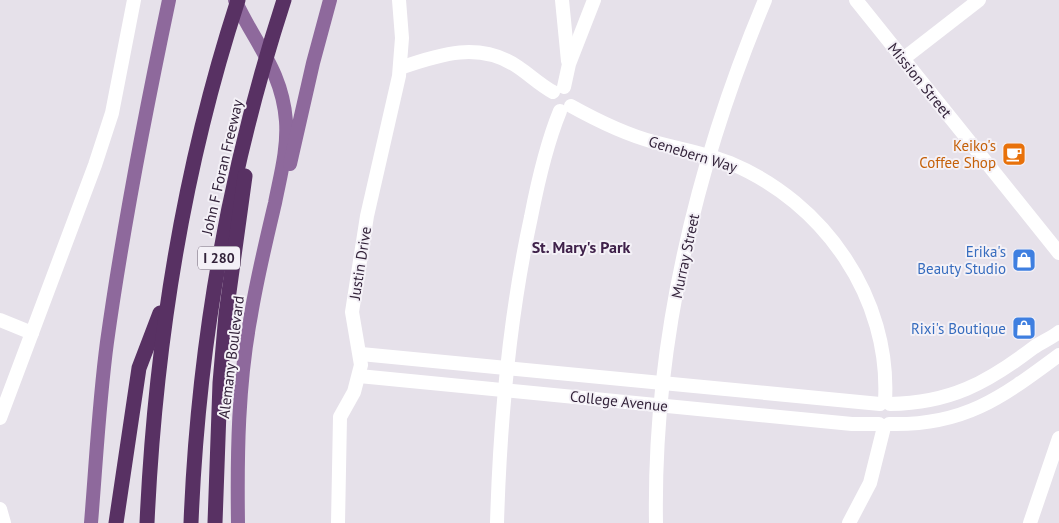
<svg xmlns="http://www.w3.org/2000/svg" width="1059" height="523" font-family="'PT Sans',sans-serif">
<rect width="100%" height="100%" fill="#e6e1ea"/>
<g fill="none" stroke-linecap="round" stroke-linejoin="round">
<g stroke="#fff" stroke-width="14">
<polyline points="562,0 568,61"/>
<polyline points="903,59 979,0"/>
<path d="M 400,68 C 440,54 480,41 518,67 C 530,75 540,85 553,92"/>
<polyline points="564,87 569,64 594,0"/>
<path d="M 571,106 C 598,121 624,134 654,142 C 679,149 706,153 730,163 C 824,202 891,298 885,401"/>
<polyline points="0,320 32,333"/>
<polyline points="361,354 880,404"/>
<polyline points="359,376 852,424 879,424"/>
<path d="M 890,404 C 950,403 987,383 1033,348 C 1042,342 1051,338 1059,332"/>
<polyline points="0,418 95,165 112,113 134,0"/>
<path d="M 889,424 C 964,426 1001,398 1059,355"/>
<polyline points="0,509 4,523"/>
<polyline points="338,523 340,417 354,392 361,365 352,312 367,216 399,76 402,38 399,0"/>
<path d="M 497,523 C 500,420 509,318 531,217 C 538,181 546,145 560,111"/>
<path d="M 656,523 C 653,344 696,164 765,0"/>
<polyline points="849,523 870,483 884,427"/>
<polyline points="1030,523 1059,438"/>
</g>
<polyline stroke="#fff" stroke-width="14" points="856,0 1059,253"/>
<g stroke="#8e699c" stroke-width="14">
<path d="M 235,0 C 255,44 282,70 286,121 C 288,149 280,177 275,203 C 266,241 257,278 251,315 C 238,383 237,454 238,523"/>
<polyline points="290,164 313,63 330,0"/>
<path d="M 91,523 C 96,463 99,402 107,342 C 123,227 145,114 169,0"/>
</g>
<g stroke="#583163" stroke-width="15">
<polyline points="116,523 139,368 160,313"/>
<path d="M 147,523 C 155,346 183,169 238,0"/>
<path d="M 191,523 C 198,346 229,169 284,0"/>
<polyline points="215,523 220,383 226,314 245,176"/>
</g>
</g>
<defs>
<g id="cafe-square" transform="scale(1.25)"><rect x="-9" y="-9" width="18" height="18" rx="4" fill="#e8710a" stroke="#f4f1f7"/><path d="M-5.5-4.5H6V0H3Q3 3.5 0 3.5H-2.5Q-5.5 3.5-5.5 0ZM3-3.2v2h1.7v-2ZM-6 4.5H4V6H-6Z" fill="#fff"/></g>
<g id="shop-square" transform="scale(1.25)"><rect x="-9" y="-9" width="18" height="18" rx="4" fill="#3f7fe0" stroke="#f4f1f7"/><path d="M-5-2.5h2.3a2.7 3.5 0 0 1 5.4 0H5L5.5 6h-11ZM-1.5-2.5h3a1.5 2.3 0 0 0-3 0Z" fill="#fff"/></g>
</defs>
<g fill-rule="evenodd">
<use href="#cafe-square" x="1014" y="154"/>
<use href="#shop-square" x="1024" y="260"/>
<use href="#shop-square" x="1024" y="328"/>
</g>
<g text-anchor="middle" dominant-baseline="central" stroke-width="4" stroke-linejoin="round" paint-order="stroke">
<rect fill="#f4f1f7" stroke="#6d6173" stroke-width="1" x="198" y="246.5" width="42" height="23" rx="4"/>
<g font-size="14" font-weight="bold" fill="#33233a">
<text x="219" y="258">I 280</text>
</g>
<g font-size="15" fill="#33233a" stroke="#f4f1f7">
<text transform="translate(920 80) rotate(51)">Mission Street</text>
<text transform="translate(693 154) rotate(17)">Genebern Way</text>
<text transform="translate(222 167) rotate(-77)">John F Foran Freeway</text>
<text transform="translate(685 256) rotate(-78)">Murray Street</text>
<text transform="translate(360 263) rotate(-81)">Justin Drive</text>
<text transform="translate(231 357) rotate(-83)">Alemany Boulevard</text>
<text transform="translate(619 401) rotate(6)">College Avenue</text>
</g>
<g font-size="15" fill="#c56008" stroke="#f4f1f7" text-anchor="end">
<text x="996" y="145">Keiko's<tspan x="996" dy="17">Coffee Shop</tspan></text>
</g>
<g font-size="15" fill="#366cbe" stroke="#f4f1f7" text-anchor="end">
<text x="1006" y="251">Erika's<tspan x="1006" dy="17">Beauty Studio</tspan></text>
<text x="1006" y="328">Rixi's Boutique</text>
</g>
<g font-size="16" font-weight="bold" fill="#3f214a" stroke="#f4f1f7">
<text x="581" y="247">St. Mary's Park</text>
</g>
</g>
</svg>
